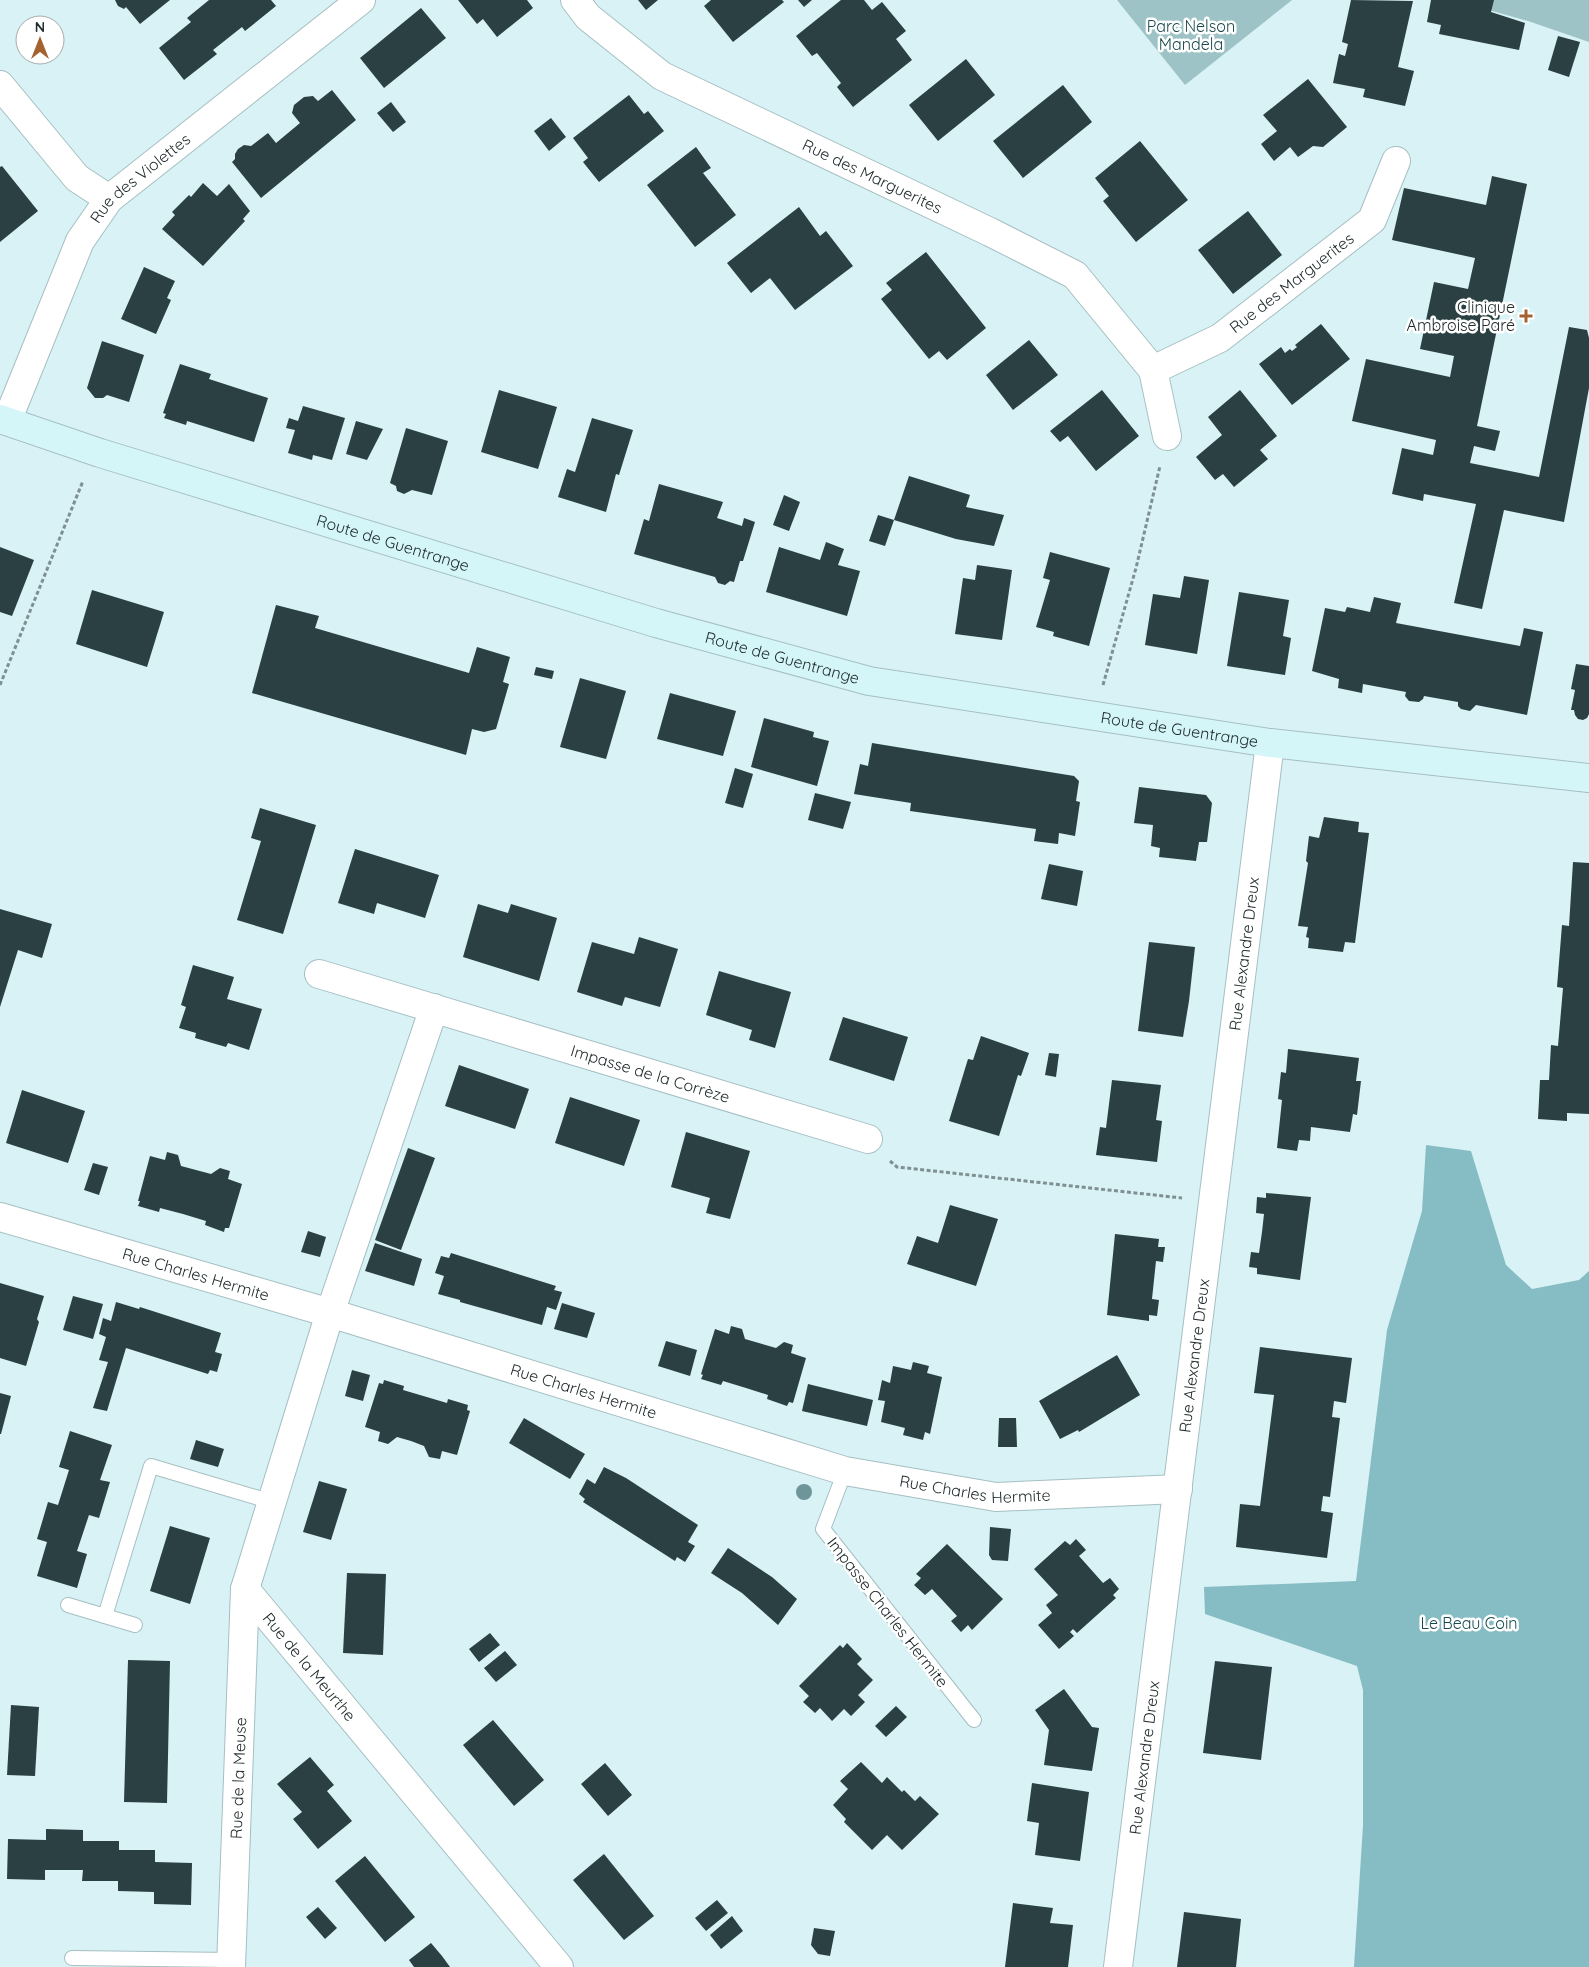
<svg xmlns="http://www.w3.org/2000/svg" width="1589" height="1967" font-family="Quicksand,sans-serif">
<rect width="100%" height="100%" fill="#d8f2f5"/>
<g fill="#9ec3c7">
<polygon points="1117,0 1292,0 1185,85"/>
<polygon points="1453,0 1589,0 1589,42 1528,21"/>
</g>
<polygon fill="#86bcc3" points="1426,1145 1471,1151 1506,1265 1532,1289 1579,1280 1589,1271 1589,1967 1354,1967 1363,1825 1363,1690 1357,1666 1205,1614 1204,1587 1356,1581 1387,1330 1422,1211"/>
<g fill="#2a4042">
<polygon points="115,0 170,0 140,24 126,7 124,9 118,6"/>
<polygon points="209,0 271,0 276,6 245,31 242,27 213,50 217,54 184,80 159,48 191,22 187,18"/>
<polygon points="458,0 527,0 533,8 497,37 483,19 477,24"/>
<polygon points="638,0 658,0 646,10"/>
<polygon points="711,0 782,0 784,2 733,42 704,6"/>
<polygon points="798,0 812,0 804,7"/>
<polygon points="841,0 864,0 872,10 882,2 906,31 896,39 912,60 853,107 837,87 841,83 817,53 812,56 796,36"/>
<polygon points="1351,0 1413,1 1398,67 1414,71 1405,106 1363,97 1365,89 1333,83 1339,54 1345,56 1348,44 1342,42"/>
<polygon points="1431,0 1494,0 1491,12 1525,23 1519,50 1439,34 1441,25 1427,22"/>
<polygon points="421,8 446,38 384,88 360,58"/>
<polygon points="1558,36 1580,42 1569,77 1548,70"/>
<polygon points="966,59 995,95 938,141 909,105"/>
<polygon points="1308,79 1347,127 1323,147 1313,146 1298,157 1290,147 1274,161 1261,144 1277,131 1263,115"/>
<polygon points="1063,85 1092,122 1023,178 993,141"/>
<polygon points="332,90 356,120 261,198 232,162 235,159 235,154 238,149 244,145 251,146 268,133 276,143 300,123 292,113 294,105 304,97 313,96 318,101"/>
<polygon points="629,95 644,114 648,111 664,131 599,182 583,162 588,158 573,138"/>
<polygon points="391,102 406,122 393,132 377,113"/>
<polygon points="551,118 566,137 549,151 534,131"/>
<polygon points="1140,141 1188,200 1136,242 1103,201 1109,196 1095,178"/>
<polygon points="696,147 711,168 703,173 736,215 695,247 647,185"/>
<polygon points="2,166 38,211 0,242 0,167"/>
<polygon points="1492,176 1527,184 1477,426 1500,431 1495,451 1474,446 1470,463 1539,477 1569,327 1587,330 1589,338 1589,388 1564,522 1504,510 1482,609 1454,603 1476,504 1424,494 1423,501 1392,494 1402,448 1433,455 1436,440 1352,421 1366,359 1450,377 1454,356 1420,349 1434,282 1468,289 1475,258 1392,240 1404,188 1486,205"/>
<polygon points="203,183 217,196 229,184 250,211 243,219 245,221 203,266 162,229 175,215 172,212 189,195 191,197"/>
<polygon points="799,207 820,236 826,231 853,266 795,310 770,278 751,293 727,263"/>
<polygon points="1248,211 1282,255 1233,294 1198,250"/>
<polygon points="926,252 986,328 947,360 939,351 929,359 881,299 892,290 886,283"/>
<polygon points="144,267 175,281 167,298 171,300 156,334 121,319"/>
<polygon points="1321,324 1350,359 1292,405 1259,364 1281,347 1285,353 1290,349 1292,351 1297,347 1295,345"/>
<polygon points="1029,340 1058,375 1013,410 986,375"/>
<polygon points="102,341 144,355 129,402 107,395 103,398 95,398 87,388"/>
<polygon points="180,364 211,374 209,379 268,398 254,442 187,421 186,425 164,418 166,414 163,413"/>
<polygon points="499,390 557,407 538,469 481,452"/>
<polygon points="1102,390 1139,436 1096,471 1068,436 1060,442 1050,431"/>
<polygon points="1240,390 1277,436 1260,450 1268,459 1234,487 1223,474 1215,480 1196,457 1222,435 1208,417"/>
<polygon points="303,406 345,418 332,460 313,455 312,460 288,453 295,430 286,428 289,418 298,421"/>
<polygon points="592,418 633,430 619,475 616,474 606,512 558,497 567,469 575,472"/>
<polygon points="356,421 383,429 367,460 346,454"/>
<polygon points="406,428 448,441 432,495 412,490 404,494 397,491 396,486 390,483"/>
<polygon points="909,476 970,495 966,507 1004,515 994,546 956,539 894,520"/>
<polygon points="659,484 723,502 717,518 742,526 744,518 755,522 743,561 740,561 734,582 730,581 725,585 718,583 715,577 634,554 644,519 649,521"/>
<polygon points="784,495 800,502 789,531 773,525"/>
<polygon points="878,515 894,520 885,546 869,541"/>
<polygon points="826,542 844,549 838,565 860,571 847,616 766,592 779,547 820,560"/>
<polygon points="0,547 34,560 12,616 0,612"/>
<polygon points="1050,552 1110,568 1089,646 1053,636 1054,632 1036,627 1050,580 1043,578"/>
<polygon points="977,565 1012,570 1002,640 955,634 963,578 975,580"/>
<polygon points="1184,576 1209,580 1197,654 1145,645 1153,594 1180,598"/>
<polygon points="92,590 164,612 147,667 76,644"/>
<polygon points="1239,592 1289,600 1283,636 1291,638 1285,675 1227,666"/>
<polygon points="1374,597 1401,603 1396,623 1520,646 1524,628 1543,632 1527,715 1476,705 1470,711 1461,709 1458,706 1458,702 1424,696 1423,699 1419,702 1409,701 1405,696 1406,692 1363,684 1362,693 1338,688 1339,679 1312,671 1325,608 1345,612 1347,607 1370,612"/>
<polygon points="276,605 319,616 315,628 469,673 477,647 510,657 503,682 509,684 496,729 484,732 472,729 466,755 252,693"/>
<polygon points="1576,664 1589,666 1589,714 1587,718 1583,720 1578,719 1575,715 1574,710 1571,710 1575,690 1571,689"/>
<polygon points="536,667 554,671 552,679 534,675"/>
<polygon points="580,678 626,691 606,759 560,747"/>
<polygon points="670,693 736,711 723,756 657,739"/>
<polygon points="764,718 814,732 813,737 829,741 817,786 751,767"/>
<polygon points="872,743 1074,776 1079,781 1076,801 1080,802 1075,836 1059,833 1058,844 1034,841 1036,829 910,811 911,803 854,794 860,764 868,766"/>
<polygon points="735,768 753,774 743,808 725,803"/>
<polygon points="1139,787 1206,795 1212,803 1207,842 1199,842 1196,861 1159,857 1160,848 1151,846 1153,825 1134,823"/>
<polygon points="815,793 851,802 843,829 808,820"/>
<polygon points="260,808 316,825 283,934 237,920 261,841 251,838"/>
<polygon points="1324,817 1359,822 1358,832 1369,833 1355,943 1345,942 1343,952 1308,948 1309,938 1306,937 1308,927 1298,926 1308,863 1306,861 1309,836 1319,838"/>
<polygon points="355,849 439,875 425,918 377,903 374,914 338,903"/>
<polygon points="1573,862 1589,863 1589,1114 1567,1113 1567,1121 1538,1119 1540,1080 1549,1080 1551,1045 1558,1046 1563,988 1557,987 1562,925 1569,926"/>
<polygon points="1049,864 1083,871 1077,906 1041,899"/>
<polygon points="478,904 508,913 511,904 557,918 539,981 463,957"/>
<polygon points="0,909 52,924 42,958 18,950 0,1007"/>
<polygon points="639,937 678,949 660,1007 625,997 622,1006 577,992 592,942 634,954"/>
<polygon points="1149,942 1195,947 1189,1001 1183,1037 1138,1031"/>
<polygon points="193,965 234,977 227,999 262,1009 249,1050 228,1043 226,1047 195,1038 196,1033 179,1028 186,1007 181,1005"/>
<polygon points="719,971 791,992 775,1048 749,1040 752,1030 706,1015"/>
<polygon points="843,1017 908,1037 894,1081 829,1060"/>
<polygon points="981,1036 1029,1053 1021,1076 1018,1075 999,1136 949,1121 968,1059 973,1060"/>
<polygon points="1288,1049 1359,1058 1356,1081 1361,1081 1357,1115 1353,1114 1350,1132 1311,1127 1310,1141 1299,1140 1297,1151 1277,1148 1282,1100 1278,1099 1281,1072 1286,1073"/>
<polygon points="1049,1053 1059,1054 1056,1077 1045,1075"/>
<polygon points="459,1065 529,1089 515,1129 445,1106"/>
<polygon points="1112,1080 1161,1085 1156,1120 1162,1121 1157,1162 1096,1155 1100,1127 1106,1128"/>
<polygon points="22,1090 85,1111 68,1163 6,1143"/>
<polygon points="570,1097 640,1120 624,1166 555,1143"/>
<polygon points="686,1132 750,1151 730,1219 706,1213 710,1198 671,1187"/>
<polygon points="408,1148 435,1158 401,1250 375,1240"/>
<polygon points="167,1152 178,1155 181,1166 211,1174 220,1168 230,1171 228,1179 242,1184 229,1228 225,1228 224,1232 205,1225 206,1221 183,1214 160,1208 159,1212 138,1206 140,1201 138,1201 150,1156 165,1160"/>
<polygon points="93,1163 108,1167 99,1195 84,1190"/>
<polygon points="1266,1193 1311,1197 1300,1280 1257,1274 1257,1268 1249,1267 1251,1252 1259,1253 1262,1232 1264,1214 1256,1213 1257,1197 1266,1198"/>
<polygon points="950,1205 998,1219 976,1286 907,1264 917,1236 938,1243"/>
<polygon points="308,1231 326,1237 320,1257 301,1252"/>
<polygon points="1115,1234 1159,1239 1158,1247 1165,1247 1163,1262 1156,1261 1152,1299 1159,1300 1157,1316 1149,1315 1149,1321 1107,1315"/>
<polygon points="375,1243 422,1259 414,1286 365,1271"/>
<polygon points="451,1253 556,1286 554,1290 562,1292 556,1310 547,1307 542,1325 460,1302 460,1300 438,1294 444,1276 435,1273 441,1256 449,1258"/>
<polygon points="0,1283 44,1296 37,1319 39,1322 26,1366 0,1358"/>
<polygon points="73,1296 103,1304 93,1339 63,1330"/>
<polygon points="116,1302 139,1309 140,1307 221,1333 215,1352 222,1354 217,1372 210,1370 208,1374 126,1348 107,1411 93,1408 108,1362 99,1360 106,1337 99,1334 103,1318 111,1321"/>
<polygon points="562,1303 595,1313 587,1338 554,1329"/>
<polygon points="731,1326 742,1329 745,1339 776,1348 784,1342 793,1345 791,1353 806,1358 793,1403 789,1402 787,1406 767,1399 768,1395 746,1388 723,1381 721,1385 701,1379 703,1375 701,1374 715,1329 729,1334"/>
<polygon points="666,1341 697,1350 690,1376 658,1366"/>
<polygon points="1260,1347 1352,1358 1346,1403 1334,1401 1332,1417 1340,1418 1330,1497 1323,1496 1321,1511 1333,1513 1327,1558 1236,1547 1240,1504 1260,1506 1274,1395 1254,1393"/>
<polygon points="1117,1355 1140,1395 1079,1432 1078,1430 1060,1439 1039,1401"/>
<polygon points="913,1362 929,1366 927,1373 942,1377 930,1434 925,1432 923,1440 903,1435 905,1428 881,1422 885,1401 878,1400 882,1380 890,1383 893,1366 911,1370"/>
<polygon points="352,1370 370,1375 363,1401 345,1396"/>
<polygon points="384,1380 404,1386 403,1390 447,1403 448,1399 468,1405 467,1410 470,1411 457,1455 442,1451 440,1459 429,1457 424,1446 411,1441 397,1437 388,1444 378,1441 380,1432 365,1427 379,1383 383,1384"/>
<polygon points="808,1384 873,1400 867,1426 802,1411"/>
<polygon points="0,1393 11,1396 1,1434 0,1434"/>
<polygon points="524,1418 585,1454 570,1479 509,1443"/>
<polygon points="999,1418 1016,1418 1017,1447 998,1447"/>
<polygon points="70,1431 112,1445 100,1480 110,1482 99,1518 89,1515 77,1551 87,1554 77,1588 37,1576 47,1542 37,1539 48,1502 58,1505 69,1470 59,1467"/>
<polygon points="196,1440 224,1449 218,1467 190,1459"/>
<polygon points="604,1467 626,1478 698,1525 688,1542 695,1546 685,1562 677,1557 675,1561 583,1502 585,1499 579,1494 587,1479 595,1484"/>
<polygon points="319,1481 347,1489 331,1540 303,1532"/>
<polygon points="170,1526 210,1538 190,1604 150,1591"/>
<polygon points="990,1527 1011,1529 1008,1561 992,1560 989,1555"/>
<polygon points="1076,1539 1086,1550 1079,1556 1103,1583 1110,1578 1119,1589 1113,1595 1116,1598 1077,1633 1073,1629 1070,1632 1074,1636 1059,1649 1038,1625 1052,1613 1046,1605 1058,1595 1034,1569 1065,1541 1070,1545"/>
<polygon points="947,1544 1003,1599 972,1630 968,1625 961,1632 951,1621 957,1616 932,1589 925,1595 914,1585 921,1578 916,1574"/>
<polygon points="728,1548 772,1577 797,1599 778,1625 742,1593 711,1573"/>
<polygon points="347,1573 386,1574 383,1655 343,1653"/>
<polygon points="490,1633 500,1645 479,1662 469,1649"/>
<polygon points="847,1643 862,1659 857,1664 873,1680 858,1695 865,1702 851,1716 844,1709 832,1721 820,1708 815,1713 803,1702 809,1696 799,1686 840,1645 843,1648"/>
<polygon points="505,1651 517,1665 496,1682 484,1668"/>
<polygon points="128,1660 170,1661 167,1803 124,1802"/>
<polygon points="1215,1661 1272,1667 1261,1760 1203,1753"/>
<polygon points="1064,1689 1092,1727 1099,1728 1092,1771 1044,1765 1049,1730 1035,1710"/>
<polygon points="11,1705 39,1707 35,1776 7,1775"/>
<polygon points="896,1706 907,1717 886,1737 875,1726"/>
<polygon points="493,1720 544,1780 514,1806 463,1745"/>
<polygon points="310,1757 334,1785 327,1791 352,1821 318,1849 293,1819 302,1812 277,1784"/>
<polygon points="861,1762 882,1783 887,1777 902,1792 904,1790 915,1801 920,1796 939,1814 902,1850 887,1835 872,1850 844,1822 846,1819 833,1805 848,1789 840,1781"/>
<polygon points="605,1763 632,1795 608,1816 581,1784"/>
<polygon points="1032,1783 1089,1792 1080,1861 1035,1855 1039,1823 1027,1821"/>
<polygon points="46,1829 83,1830 83,1841 119,1841 119,1850 155,1850 155,1862 192,1863 191,1905 154,1904 154,1892 118,1891 118,1881 82,1881 83,1870 45,1870 45,1880 7,1879 8,1839 46,1840"/>
<polygon points="604,1854 654,1916 624,1940 573,1880"/>
<polygon points="365,1856 415,1917 385,1942 335,1881"/>
<polygon points="717,1900 728,1913 706,1931 695,1918"/>
<polygon points="1013,1903 1053,1908 1050,1923 1073,1925 1068,1967 1005,1967"/>
<polygon points="318,1907 337,1928 325,1939 306,1917"/>
<polygon points="1184,1912 1241,1919 1236,1967 1177,1967"/>
<polygon points="732,1916 743,1931 721,1949 710,1935"/>
<polygon points="814,1928 835,1931 830,1956 818,1954 811,1945"/>
<polygon points="431,1943 442,1956 450,1967 414,1967 409,1960"/>
</g>
<g fill="none" stroke-linecap="round" stroke-linejoin="round">
<g stroke="#a6bfc2" stroke-width="16">
<g id="lane">
<polyline points="845,1471 823,1529 974,1720"/>
<polyline points="68,1605 135,1625"/>
<polyline points="105,1616 151,1466 272,1502"/>
<polyline points="72,1958 232,1960"/>
</g>
</g>
<g stroke="#a6bfc2" stroke-width="30">
<g id="street">
<path id="s1" d="M 575,0 L 588,17 L 662,76 L 990,232 L 1075,275 L 1153,370"/>
<polyline points="0,85 77,178 109,199"/>
<path id="s2" d="M 7,421 L 80,241 L 109,199 L 361,0"/>
<path id="s3" d="M 1167,436 L 1153,370 L 1220,338 L 1372,220 L 1396,161"/>
<path id="s4" d="M 319,974 L 868,1139"/>
<path id="s5" d="M 0,1217 L 330,1313 L 845,1471 L 996,1497 L 1178,1489"/>
<path id="s6" d="M 245,1589 L 559,1967"/>
<path id="s7" d="M 231,1967 L 245,1589 L 330,1313 L 434,1008"/>
<path id="s8" d="M 1118,1967 L 1270,743"/>
</g>
</g>
<g stroke="#a6bfc2" stroke-width="30">
<g id="secondary">
<path id="s9" d="M 0,419 L 100,453 L 656,623 L 869,681 L 1270,743 L 1589,778"/>
</g>
</g>
<g stroke="#7e9092" stroke-width="3" stroke-dasharray="4 2.5" stroke-linecap="butt">
<polyline points="0,685 83,481"/>
<polyline points="1103,685 1136,568 1160,466"/>
<polyline points="890,1161 897,1167 1182,1198"/>
</g>
<use href="#lane" stroke="#fff" stroke-width="14"/>
<use href="#street" stroke="#fff" stroke-width="28"/>
<use href="#secondary" stroke="#d4f6f9" stroke-width="28"/>
</g>
<circle fill="#6e9599" cx="804" cy="1492" r="8"/>
<path fill="#a46230" stroke="#fff" stroke-width="2" d="M1523.5 308.5h5v5h5v5h-5v5h-5v-5h-5v-5h5z"/>
<g text-anchor="middle" dominant-baseline="central" stroke-width="5" stroke-linejoin="round" paint-order="stroke">
<g font-size="16" fill="#18494e" stroke="#fff">
<text x="1191" y="26">Parc Nelson<tspan x="1191" dy="18">Mandela</tspan></text>
<text x="1469" y="1623">Le Beau Coin</text>
</g>
<g font-size="16" fill="#222c2d" stroke="#fff">
<text stroke="none"><textPath href="#s1" startOffset="349">Rue des Marguerites</textPath></text>
<text stroke="none"><textPath href="#s2" startOffset="282">Rue des Violettes</textPath></text>
<text stroke="none"><textPath href="#s3" startOffset="232">Rue des Marguerites</textPath></text>
<text stroke="none"><textPath href="#s9" startOffset="412">Route de Guentrange</textPath></text>
<text stroke="none"><textPath href="#s9" startOffset="818">Route de Guentrange</textPath></text>
<text stroke="none"><textPath href="#s9" startOffset="1222">Route de Guentrange</textPath></text>
<text stroke="none"><textPath href="#s8" startOffset="1021">Rue Alexandre Dreux</textPath></text>
<text stroke="none"><textPath href="#s4" startOffset="346">Impasse de la Corrèze</textPath></text>
<text stroke="none"><textPath href="#s5" startOffset="204">Rue Charles Hermite</textPath></text>
<text stroke="none"><textPath href="#s8" startOffset="616">Rue Alexandre Dreux</textPath></text>
<text stroke="none"><textPath href="#s5" startOffset="609">Rue Charles Hermite</textPath></text>
<text stroke="none"><textPath href="#s5" startOffset="1014">Rue Charles Hermite</textPath></text>
<text transform="translate(888 1612) rotate(52)">Impasse Charles Hermite</text>
<text stroke="none"><textPath href="#s6" startOffset="101">Rue de la Meurthe</textPath></text>
<text stroke="none"><textPath href="#s8" startOffset="211">Rue Alexandre Dreux</textPath></text>
<text stroke="none"><textPath href="#s7" startOffset="189">Rue de la Meuse</textPath></text>
</g>
<g font-size="16" fill="#222c2d" stroke="#fff" text-anchor="end">
<text x="1515" y="307">Clinique<tspan x="1515" dy="18">Ambroise Paré</tspan></text>
</g>
</g>
<g transform="translate(40 40)"><circle r="24" fill="#ffffff" stroke="#a7abab"/>
<path d="M0-4L9 19L0 12L-9 19Z" fill="#a46230"/>
<text y="-8" font-size="14" font-weight="bold" text-anchor="middle" fill="#222c2d">N</text>
</g>
</svg>
